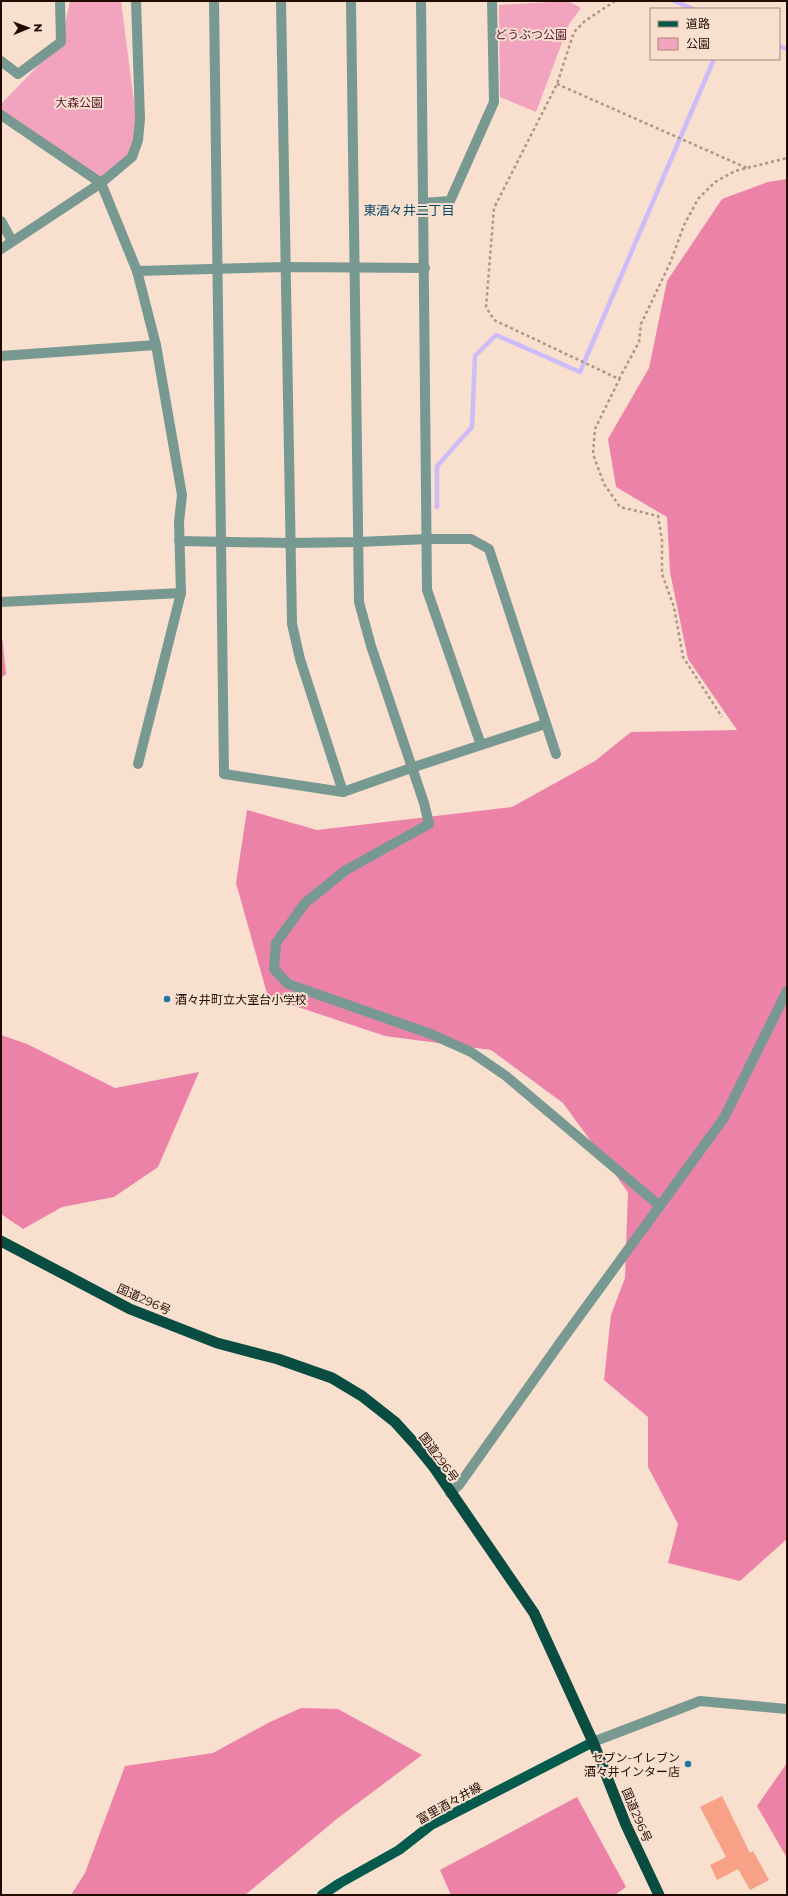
<svg xmlns="http://www.w3.org/2000/svg" width="788" height="1896" font-family="Montserrat,'Noto Sans JP',sans-serif">
<rect width="100%" height="100%" fill="#f8dfce"/>
<g fill="#f2a4be">
<polygon points="70,1 121,1 138,133 132,157 101,183 1,115 1,104 61,42"/>
<polygon points="568,1 581,8 569,24 536,112 500,97 499,5"/>
</g>
<g fill="#ed82a9">
<polygon points="787,179 787,1539 740,1581 668,1563 678,1524 648,1467 648,1417 604,1380 611,1315 625,1278 628,1192 563,1103 491,1050 385,1036 268,997 236,883 247,810 317,830 512,807 595,761 631,732 737,730 688,659 670,572 667,517 616,487 608,439 649,368 667,281 722,199 768,182"/>
<polygon points="1,627 6,674 1,678"/>
<polygon points="1,1035 27,1044 115,1088 199,1072 158,1167 114,1197 62,1207 23,1229 1,1214"/>
<polygon points="301,1708 338,1709 422,1755 338,1818 245,1895 71,1895 85,1873 125,1766 213,1753 268,1723"/>
<polygon points="787,1763 787,1858 757,1806"/>
<polygon points="577,1797 626,1887 615,1895 451,1895 440,1870"/>
</g>
<g fill="none" stroke-linecap="round" stroke-linejoin="round">
<g stroke="#cdbcf7" stroke-width="4.5">
<polyline points="674,1 693,9"/>
<polyline points="779,46 787,49"/>
<polyline points="437,507 437,466 472,427 475,356 496,335 580,372 714,59"/>
</g>
</g>
<polygon fill="#f7a186" points="722,1796 750,1853 753,1851 769,1880 750,1890 738,1869 717,1880 710,1865 726,1857 700,1807"/>
<g fill="none" stroke-linecap="round" stroke-linejoin="round">
<g stroke="#ad9687" stroke-width="2.5" stroke-dasharray="3 3" stroke-linecap="butt">
<polyline points="615,1 585,21 574,32 557,84 494,208 486,307 494,320 619,379 639,342 641,324 671,261 684,225 698,199 715,182 735,171 787,158"/>
<polyline points="557,84 747,168"/>
<polyline points="620,378 595,429 593,454 604,484 620,507 658,516 662,540 662,574 674,607 683,657 722,717"/>
</g>
<g stroke="#779991" stroke-width="10">
<polyline points="214,1 224,774 343,792 411,768 545,724"/>
<polyline points="281,1 292,624 300,659 343,792"/>
<polyline points="351,1 359,602 371,646 424,803 429,824 346,870 305,903 276,943 274,969 288,984 431,1034 471,1052 506,1076 660,1206"/>
<polyline points="421,1 427,590 481,745"/>
<polyline points="1,61 18,74 61,42 60,1"/>
<polyline points="1,115 101,183 137,271 156,345 182,495 179,522 181,593 138,764"/>
<polyline points="423,203 450,201 494,102 492,1"/>
<polyline points="1,221 12,241"/>
<polyline points="137,271 286,267 425,268"/>
<polyline points="1,356 156,345"/>
<polyline points="179,541 290,543 358,542 428,539 471,539 489,549 556,754"/>
<polyline points="1,602 181,593"/>
</g>
<g stroke="#779991" stroke-width="10">
<polyline points="1,249 101,183 132,157 138,140 140,119 136,1"/>
<polyline points="450,1493 459,1485 562,1340 724,1118 787,991"/>
<polyline points="593,1742 700,1701 787,1709"/>
</g>
<polyline stroke="#045b4d" stroke-width="10" points="322,1895 340,1883 399,1850 431,1825 593,1742"/>
<polyline stroke="#094d42" stroke-width="11" points="1,1241 130,1309 217,1343 278,1359 332,1378 362,1396 395,1422 415,1444 433,1466 534,1613 593,1742 626,1825 659,1895"/>
</g>
<g fill="#1c75a4" stroke="#f8dfce" stroke-width="1.5">
<circle cx="167" cy="999" r="4"/>
<circle cx="688" cy="1764" r="4"/>
</g>
<g text-anchor="middle" dominant-baseline="central" stroke-width="4" stroke-linejoin="round" paint-order="stroke">
<g font-size="12" fill="#571431" stroke="#f8dfce">
<text x="531" y="34">どうぶつ公園</text>
<text x="79" y="102">大森公園</text>
</g>
<g font-size="12" fill="#1f0b00" stroke="#f8dfce" text-anchor="start">
<text x="175" y="999">酒々井町立大室台小学校</text>
<text x="680" y="1757" text-anchor="end">セブン-イレブン<tspan x="680" dy="14">酒々井インター店</tspan></text>
</g>
<g font-size="12" fill="#1f0b00" stroke="#f8dfce">
<text transform="translate(144 1299) rotate(24)">国道296号</text>
<text transform="translate(439 1457) rotate(54)">国道296号</text>
<text transform="translate(449 1803) rotate(-29)">富里酒々井線</text>
<text transform="translate(637 1815) rotate(67)">国道296号</text>
</g>
<g font-size="13" fill="#0a4969" stroke="#f8dfce">
<text x="409" y="210">東酒々井二丁目</text>
</g>
</g>
<rect width="788" height="1896" fill="none" stroke="#1f0b00" stroke-width="4"/>
<rect x="650" y="8" width="130" height="52" fill="#f8dfce" stroke="#a18a7c"/>
<rect x="658" y="21" width="20" height="6" fill="#045b4d" stroke="#a18a7c"/>
<text x="686" y="28" font-size="12" fill="#1f0b00">道路</text>
<rect x="658" y="38" width="20" height="12" fill="#f2a4be" stroke="#a18a7c"/>
<text x="686" y="48" font-size="12" fill="#1f0b00">公園</text>
<g transform="translate(28 28) rotate(89)" stroke="#f8dfce" stroke-width="3" paint-order="stroke">
<path d="M0-3L7 15L0 10L-7 15Z" fill="#1f0b00"/>
<text y="-6" font-size="11" font-weight="bold" text-anchor="middle" fill="#1f0b00">N</text>
</g>
</svg>
